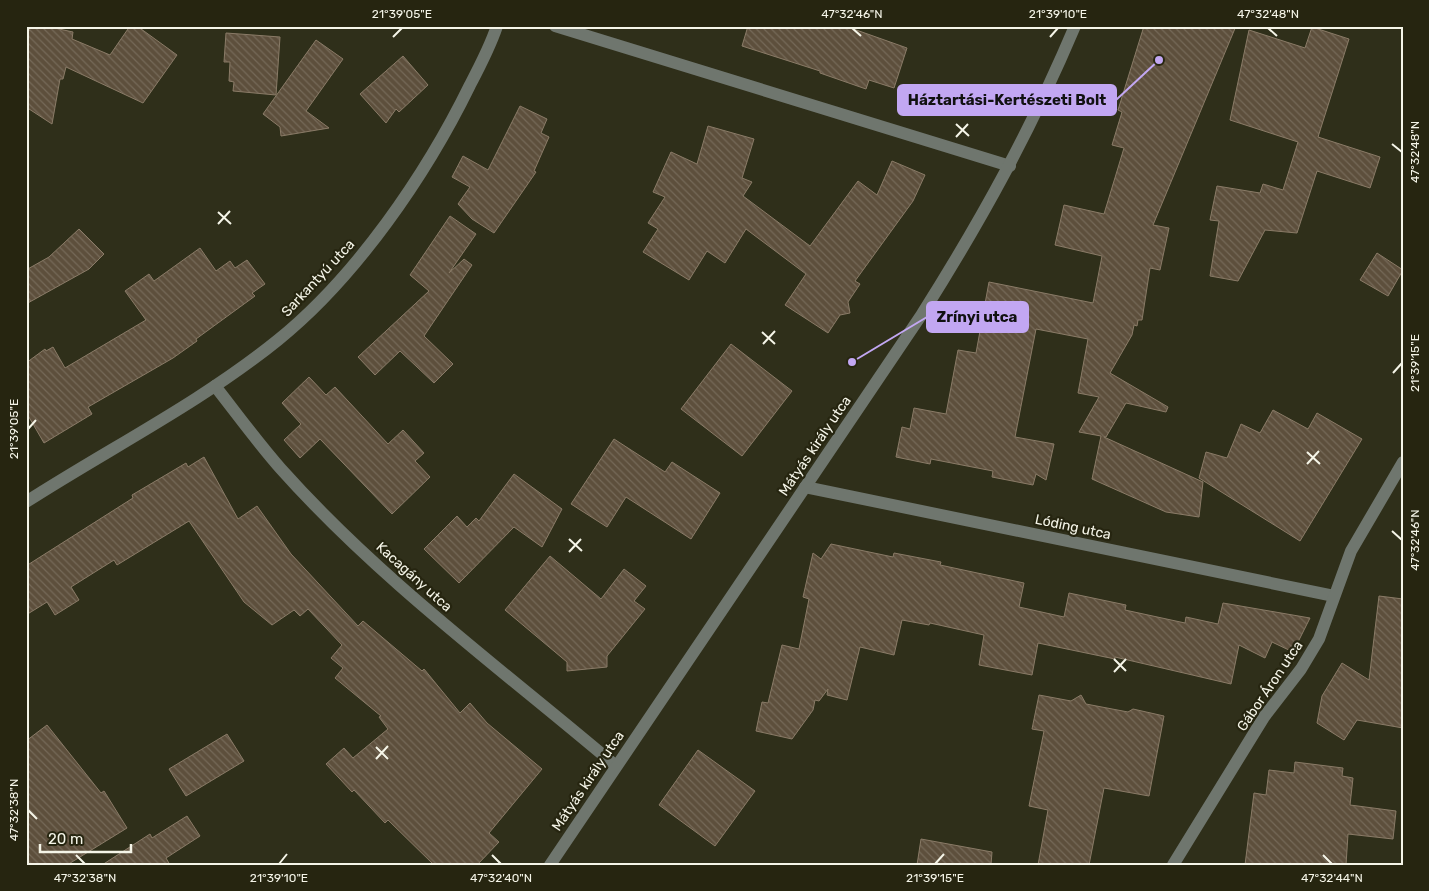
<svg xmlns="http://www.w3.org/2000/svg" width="1429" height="891" font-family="Rubik,sans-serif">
<defs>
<pattern id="building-back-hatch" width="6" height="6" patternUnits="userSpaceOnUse" patternTransform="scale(1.25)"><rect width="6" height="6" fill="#5d4f3c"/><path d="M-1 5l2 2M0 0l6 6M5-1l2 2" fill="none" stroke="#756958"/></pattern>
</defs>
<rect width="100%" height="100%" fill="#2f2f1a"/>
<g fill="url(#building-back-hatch)" stroke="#8a7b67">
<polygon points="30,26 45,26 73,32 72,39 110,55 130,26 137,26 177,55 143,103 66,67 63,79 60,79 52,124 26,107 26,30 29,31"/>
<polygon points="748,26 845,26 907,48 894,88 869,80 866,89 820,73 820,71 742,46"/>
<polygon points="1144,26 1236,26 1153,225 1169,228 1160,270 1150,268 1142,320 1138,320 1137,326 1134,325 1132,335 1110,373 1168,407 1166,412 1126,403 1106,437 1104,437 1203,482 1199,517 1166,512 1092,479 1101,436 1079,432 1099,397 1078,393 1088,339 1036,329 1015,437 1054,444 1046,480 1036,474 1033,485 992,477 993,471 931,459 930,464 896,457 902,427 910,429 914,408 946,414 958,350 976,353 989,282 1093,303 1102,256 1055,245 1064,205 1104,214 1124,148 1112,145 1122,112 1118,110"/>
<polygon points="1312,27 1349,39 1318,137 1380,157 1370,188 1317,171 1297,233 1265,230 1238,281 1210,276 1219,221 1210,220 1217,186 1260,193 1263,184 1283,190 1298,142 1230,120 1249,30 1305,48"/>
<polygon points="226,33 280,37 276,95 233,91 234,82 229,81 230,62 224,62"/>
<polygon points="316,40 343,59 306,111 329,128 281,136 280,127 263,114"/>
<polygon points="403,56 428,85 399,112 396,109 386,123 360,94"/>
<polygon points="520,106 547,119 541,133 549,137 534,171 536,172 494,233 472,219 458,204 470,187 452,177 463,156 488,170"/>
<polygon points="708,126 754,139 742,178 752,182 743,196 810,246 858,181 877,195 892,161 925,175 913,201 855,281 860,284 848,302 850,313 840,315 828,333 785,305 806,274 746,229 725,263 707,251 689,280 643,252 658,229 648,223 665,197 653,192 671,152 697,164"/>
<polygon points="450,216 476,234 449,273 464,259 472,265 424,336 453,364 434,383 400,351 375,375 358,357 429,291 410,275"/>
<polygon points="79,229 104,254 89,269 26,304 26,270 49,257"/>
<polygon points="200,248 216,271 230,261 235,268 247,260 265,284 252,293 255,296 196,339 197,341 173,358 88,407 92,414 44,443 26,412 26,363 45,349 46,351 53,347 65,368 146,320 125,291 149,274 154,281"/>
<polygon points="1377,253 1403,270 1388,296 1360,280"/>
<polygon points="731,344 792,391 742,456 681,409"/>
<polygon points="309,377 326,395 335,387 388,444 403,430 424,453 415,461 430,477 392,514 320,439 300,458 284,440 301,424 282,403"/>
<polygon points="1273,410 1308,429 1317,413 1362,439 1300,541 1199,478 1206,452 1227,458 1241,424 1260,433"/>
<polygon points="614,439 665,472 672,462 720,493 691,539 626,497 607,527 571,504"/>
<polygon points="204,457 238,519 257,506 291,554 358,626 363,621 422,671 424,669 460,713 470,703 487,723 542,769 489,833 499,842 477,865 434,865 388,820 385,823 354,790 352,792 326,764 344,748 353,758 388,729 379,717 381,716 335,678 343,668 331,658 342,645 308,609 300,616 294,610 272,625 244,602 189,521 117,565 114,560 71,587 79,600 55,615 47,602 26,615 26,566 133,498 132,495 186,463 188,467"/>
<polygon points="514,474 562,509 542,547 514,527 459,583 424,549 457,516 467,527 476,518 479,521"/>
<polygon points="831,544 893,557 894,553 941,562 940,565 1024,583 1019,607 1064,617 1069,593 1126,605 1125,610 1185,623 1186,617 1218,624 1223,603 1310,618 1293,652 1272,642 1265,658 1239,645 1231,684 1115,657 1115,659 1038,643 1032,675 979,665 984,635 930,623 929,625 902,620 894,655 860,647 847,700 827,695 828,689 819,701 815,700 813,710 792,739 756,731 762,702 768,703 782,645 799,649 809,599 803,597 813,553 821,559"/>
<polygon points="550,556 601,599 624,569 646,586 634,601 645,609 607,656 607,667 567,671 567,662 505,610"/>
<polygon points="1379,596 1403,599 1403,728 1357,720 1344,740 1317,723 1322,696 1342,663 1369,680"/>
<polygon points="1039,695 1071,701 1081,695 1086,704 1128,712 1133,709 1164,716 1149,796 1104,788 1089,865 1038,865 1048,810 1029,806 1044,731 1032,729"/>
<polygon points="47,725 101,793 104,791 127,828 67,865 26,865 26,741"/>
<polygon points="227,734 244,761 186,796 169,769"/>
<polygon points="698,750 755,791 715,846 659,805"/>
<polygon points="1295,762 1343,768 1342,776 1353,778 1350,805 1396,811 1393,839 1348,834 1346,865 1245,865 1254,793 1266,795 1269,770 1294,773"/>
<polygon points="187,816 200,836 166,858 170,865 102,865 150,834 152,838"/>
<polygon points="921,839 992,852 991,865 917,865"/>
</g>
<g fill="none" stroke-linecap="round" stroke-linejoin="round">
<g stroke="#6f766e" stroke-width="12">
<polyline points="555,26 1010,166"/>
<path d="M 215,386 C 237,414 258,443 281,469 C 381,581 503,670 616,766"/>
<polyline points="805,487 1334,596"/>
<path d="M 26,502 C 110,448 200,403 278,340 C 356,277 426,175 470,85 C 480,66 490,47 497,26"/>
<path d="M 550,865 L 922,314 C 982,219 1031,130 1075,26"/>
<polyline points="1173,865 1264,717 1301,669 1319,639 1351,551 1403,462"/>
</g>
</g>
<path fill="none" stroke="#f5f5e8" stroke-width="2" d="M 852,28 L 861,36M 1268,28 L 1277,36M 393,37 L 402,28M 1050,37 L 1058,28M 956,124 L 969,136M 956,137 L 968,124M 1392,144 L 1402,152M 218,212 L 231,224M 218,224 L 230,211M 762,332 L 775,344M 763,344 L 775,331M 1393,373 L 1402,363M 28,429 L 36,420M 1307,452 L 1320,464M 1307,464 L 1319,451M 1392,531 L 1402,540M 569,539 L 582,551M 569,552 L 581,539M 1114,659 L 1126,671M 1114,672 L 1126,659M 376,747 L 388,759M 376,759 L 388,746M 28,810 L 37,819M 76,855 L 85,864M 492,855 L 501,864M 1323,855 L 1332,864M 279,864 L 287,854M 935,864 L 944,854"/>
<g text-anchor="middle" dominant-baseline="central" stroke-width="4.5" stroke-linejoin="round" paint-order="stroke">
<g font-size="14" fill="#f5f5e8" stroke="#262510">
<text transform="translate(318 278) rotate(-47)">Sarkantyú utca</text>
<text transform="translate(815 446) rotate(-56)">Mátyás király utca</text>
<text transform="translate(1073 527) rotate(12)">Lóding utca</text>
<text transform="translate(414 577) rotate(42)">Kacagány utca</text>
<text transform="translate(1270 686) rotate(-56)">Gábor Áron utca</text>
<text transform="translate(588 781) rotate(-56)">Mátyás király utca</text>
</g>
</g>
<path fill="none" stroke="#c2a7f2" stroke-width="2" d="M1159 60L1116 100M852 362L927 317"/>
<g fill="#c2a7f2" stroke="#262510" stroke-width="2">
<circle cx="1159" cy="60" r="5"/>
<circle cx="852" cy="362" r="5"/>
</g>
<g fill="#c2a7f2" stroke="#c2a7f2" stroke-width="2">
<rect x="898" y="85" width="218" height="30" rx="5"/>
<rect x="927" y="302" width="101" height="30" rx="5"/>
</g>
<g font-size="15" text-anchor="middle" font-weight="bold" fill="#111">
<text x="1007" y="105">Háztartási-Kertészeti Bolt</text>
<text x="977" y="322">Zrínyi utca</text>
</g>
<rect width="1429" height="891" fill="none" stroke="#262510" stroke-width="55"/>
<path d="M40 844v8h91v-8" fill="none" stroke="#f5f5e8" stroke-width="2.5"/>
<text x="48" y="844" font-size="15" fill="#f5f5e8" stroke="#262510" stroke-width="4" paint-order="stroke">20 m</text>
<rect x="28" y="28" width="1374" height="836" fill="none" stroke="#f5f5e8" stroke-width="2"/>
<g font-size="12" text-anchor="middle" fill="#f5f5e8">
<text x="402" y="18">21°39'05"E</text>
<text x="852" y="18">47°32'46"N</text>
<text x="1058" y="18">21°39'10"E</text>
<text x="1268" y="18">47°32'48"N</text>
<text transform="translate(1415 152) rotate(-90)" y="4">47°32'48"N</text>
<text transform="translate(1415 363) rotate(-90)" y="4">21°39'15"E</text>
<text transform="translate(14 429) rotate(-90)" y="4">21°39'05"E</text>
<text transform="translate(1415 540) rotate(-90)" y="4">47°32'46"N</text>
<text transform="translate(14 810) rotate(-90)" y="4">47°32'38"N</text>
<text x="85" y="882">47°32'38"N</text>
<text x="279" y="882">21°39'10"E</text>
<text x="501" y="882">47°32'40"N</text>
<text x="935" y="882">21°39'15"E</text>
<text x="1332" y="882">47°32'44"N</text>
</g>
</svg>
